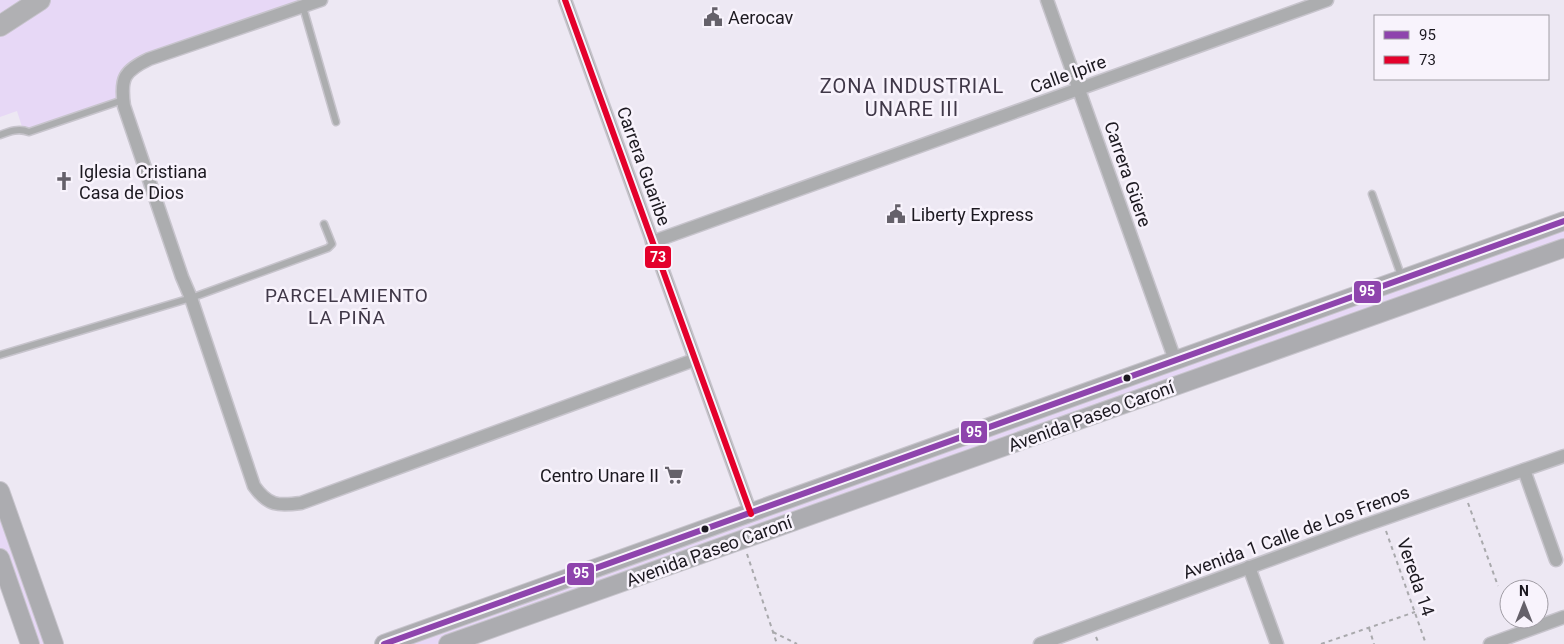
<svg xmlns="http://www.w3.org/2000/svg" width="1564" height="644" font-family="Roboto,sans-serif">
<rect width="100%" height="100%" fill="#ede8f3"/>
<g fill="#e7d8f6">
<polygon points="0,0 312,0 137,64 123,100 29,132 23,130 17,111 0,117"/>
<polygon points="1564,221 1564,248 448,644 384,644"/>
<polygon points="0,491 54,644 30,644 0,558"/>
</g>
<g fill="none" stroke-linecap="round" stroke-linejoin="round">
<g stroke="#c7c4cc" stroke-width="9">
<g id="lane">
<polyline points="303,7 336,122"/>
<path d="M 0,135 C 10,131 19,128 29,132 L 123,100"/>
<polyline points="1372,194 1402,278"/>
<polyline points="0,355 191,298 328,248 332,244 324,224"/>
</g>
</g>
<g stroke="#c7c4cc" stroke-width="15">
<g id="street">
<path d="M 321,0 L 149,59 C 124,71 120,78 124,106 L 182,277 L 191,298 L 254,486 C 268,506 278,506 301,503 L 694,360"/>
<polyline points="565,0 751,514"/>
<polyline points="1047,0 1175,360"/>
<polyline points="652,242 1327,0"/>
<polyline points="1524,470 1556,560"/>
<polyline points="1249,567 1277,644"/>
<polyline points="1040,644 1357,528 1564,456"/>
<polyline points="1490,644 1564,617"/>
</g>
</g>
<g stroke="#c7c4cc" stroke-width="20">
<g id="secondary">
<polyline points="0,491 54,644"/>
<polyline points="0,558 30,644"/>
<polyline points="384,644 1564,221"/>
<polyline points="448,644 1564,248"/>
</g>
</g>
<g stroke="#c7c4cc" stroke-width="22">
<polyline id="primary" points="0,26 40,0"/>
</g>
<g stroke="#a9a9ac" stroke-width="2" stroke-dasharray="4 4" stroke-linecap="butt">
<polyline points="1468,503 1498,586"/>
<polyline points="1386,531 1426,644"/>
<polyline points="747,554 777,644"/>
<polyline points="1369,628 1374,644"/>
<polyline points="773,632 797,644"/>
<polyline points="1096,637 1099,644"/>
<polyline points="1321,644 1415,612"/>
</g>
<use href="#lane" stroke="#acadaf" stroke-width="6"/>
<use href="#street" stroke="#acadaf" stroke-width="12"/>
<use href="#secondary" stroke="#acacb0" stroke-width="18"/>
<use href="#primary" stroke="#b0b0b3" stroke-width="20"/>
<g stroke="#f8f3fc" stroke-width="10">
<polyline id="bus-1" points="384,644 1564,221"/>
</g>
<g stroke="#f8f3fc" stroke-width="10">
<polyline id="bus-2" points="565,0 751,514"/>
</g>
<use href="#bus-1" stroke="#8e44ad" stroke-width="6"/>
<use href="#bus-2" stroke="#e4002b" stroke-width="6"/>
</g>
<defs>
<g id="civic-bare" transform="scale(1.5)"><path d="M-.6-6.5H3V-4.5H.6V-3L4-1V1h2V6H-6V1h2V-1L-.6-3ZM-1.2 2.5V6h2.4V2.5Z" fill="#65616a" stroke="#f8f3fc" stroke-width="2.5" paint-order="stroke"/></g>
<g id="church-bare" transform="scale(1.5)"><path d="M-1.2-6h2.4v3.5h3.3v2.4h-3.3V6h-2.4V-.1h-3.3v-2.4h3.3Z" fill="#65616a" stroke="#f8f3fc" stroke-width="2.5" paint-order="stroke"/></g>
<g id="supermarket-bare" transform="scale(1.5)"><path d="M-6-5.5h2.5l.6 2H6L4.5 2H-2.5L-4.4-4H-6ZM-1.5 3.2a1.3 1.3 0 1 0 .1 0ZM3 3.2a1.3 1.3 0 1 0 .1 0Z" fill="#65616a" stroke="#f8f3fc" stroke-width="2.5" paint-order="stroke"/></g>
</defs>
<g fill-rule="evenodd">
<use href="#civic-bare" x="713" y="17"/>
<use href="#church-bare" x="64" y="181"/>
<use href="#civic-bare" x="896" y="214"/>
<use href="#supermarket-bare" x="674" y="475"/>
</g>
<g fill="#1c1920" stroke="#f8f3fc" stroke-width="2">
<circle cx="1127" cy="378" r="4.5"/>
<circle cx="705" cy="529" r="4.5"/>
</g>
<g text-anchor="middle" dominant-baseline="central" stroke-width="5" stroke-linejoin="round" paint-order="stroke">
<g font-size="18" fill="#1c1920" stroke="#f8f3fc" text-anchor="start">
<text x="728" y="17">Aerocav</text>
<text x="79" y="171">Iglesia Cristiana<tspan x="79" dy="21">Casa de Dios</tspan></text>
<text x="911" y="214">Liberty Express</text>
<text x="659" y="475" text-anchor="end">Centro Unare II</text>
</g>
<g font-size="18" fill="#1c1920" stroke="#f8f3fc">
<text transform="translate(1068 74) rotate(-20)">Calle Ipire</text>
<text transform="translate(644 166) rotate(70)">Carrera Guaribe</text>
<text transform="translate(1128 174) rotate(71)">Carrera Güere</text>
<text transform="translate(1091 416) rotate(-20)">Avenida Paseo Caroní</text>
<text transform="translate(1296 532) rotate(-20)">Avenida 1 Calle de Los Frenos</text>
<text transform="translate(709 551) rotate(-20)">Avenida Paseo Caroní</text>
<text transform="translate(1416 577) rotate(71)">Vereda 14</text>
</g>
<g font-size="19" letter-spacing="1" fill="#403848" stroke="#f8f3fc">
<text x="347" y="295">PARCELAMIENTO<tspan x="347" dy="22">LA PIÑA</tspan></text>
</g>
<g font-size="20" letter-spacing="1" fill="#403848" stroke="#f8f3fc">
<text x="912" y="86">ZONA INDUSTRIAL<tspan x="912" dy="23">UNARE III</tspan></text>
</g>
</g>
<g stroke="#f8f3fc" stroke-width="2">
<rect x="644" y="245" width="28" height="24" rx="5" fill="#e4002b"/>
<rect x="1353" y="280" width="29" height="24" rx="5" fill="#8e44ad"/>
<rect x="960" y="420" width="28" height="24" rx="5" fill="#8e44ad"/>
<rect x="566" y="562" width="29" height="24" rx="5" fill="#8e44ad"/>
</g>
<g font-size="14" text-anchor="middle" font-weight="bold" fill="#fff">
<text x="658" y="262">73</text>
<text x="1367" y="296">95</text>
<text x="974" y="437">95</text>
<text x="581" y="578">95</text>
</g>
<rect x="1374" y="15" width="175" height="65" fill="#f8f3fc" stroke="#a09ca4"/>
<rect x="1384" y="31" width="25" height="8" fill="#8e44ad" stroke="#a09ca4"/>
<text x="1419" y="40" font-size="15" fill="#1c1920">95</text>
<rect x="1384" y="56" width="25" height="8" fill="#e4002b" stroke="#a09ca4"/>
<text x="1419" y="65" font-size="15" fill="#1c1920">73</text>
<g transform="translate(1524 604)"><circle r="24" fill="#f8f3fc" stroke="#a09ca4"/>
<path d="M0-4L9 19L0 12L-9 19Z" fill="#65616a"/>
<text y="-8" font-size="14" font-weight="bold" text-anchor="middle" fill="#1c1920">N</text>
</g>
</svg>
